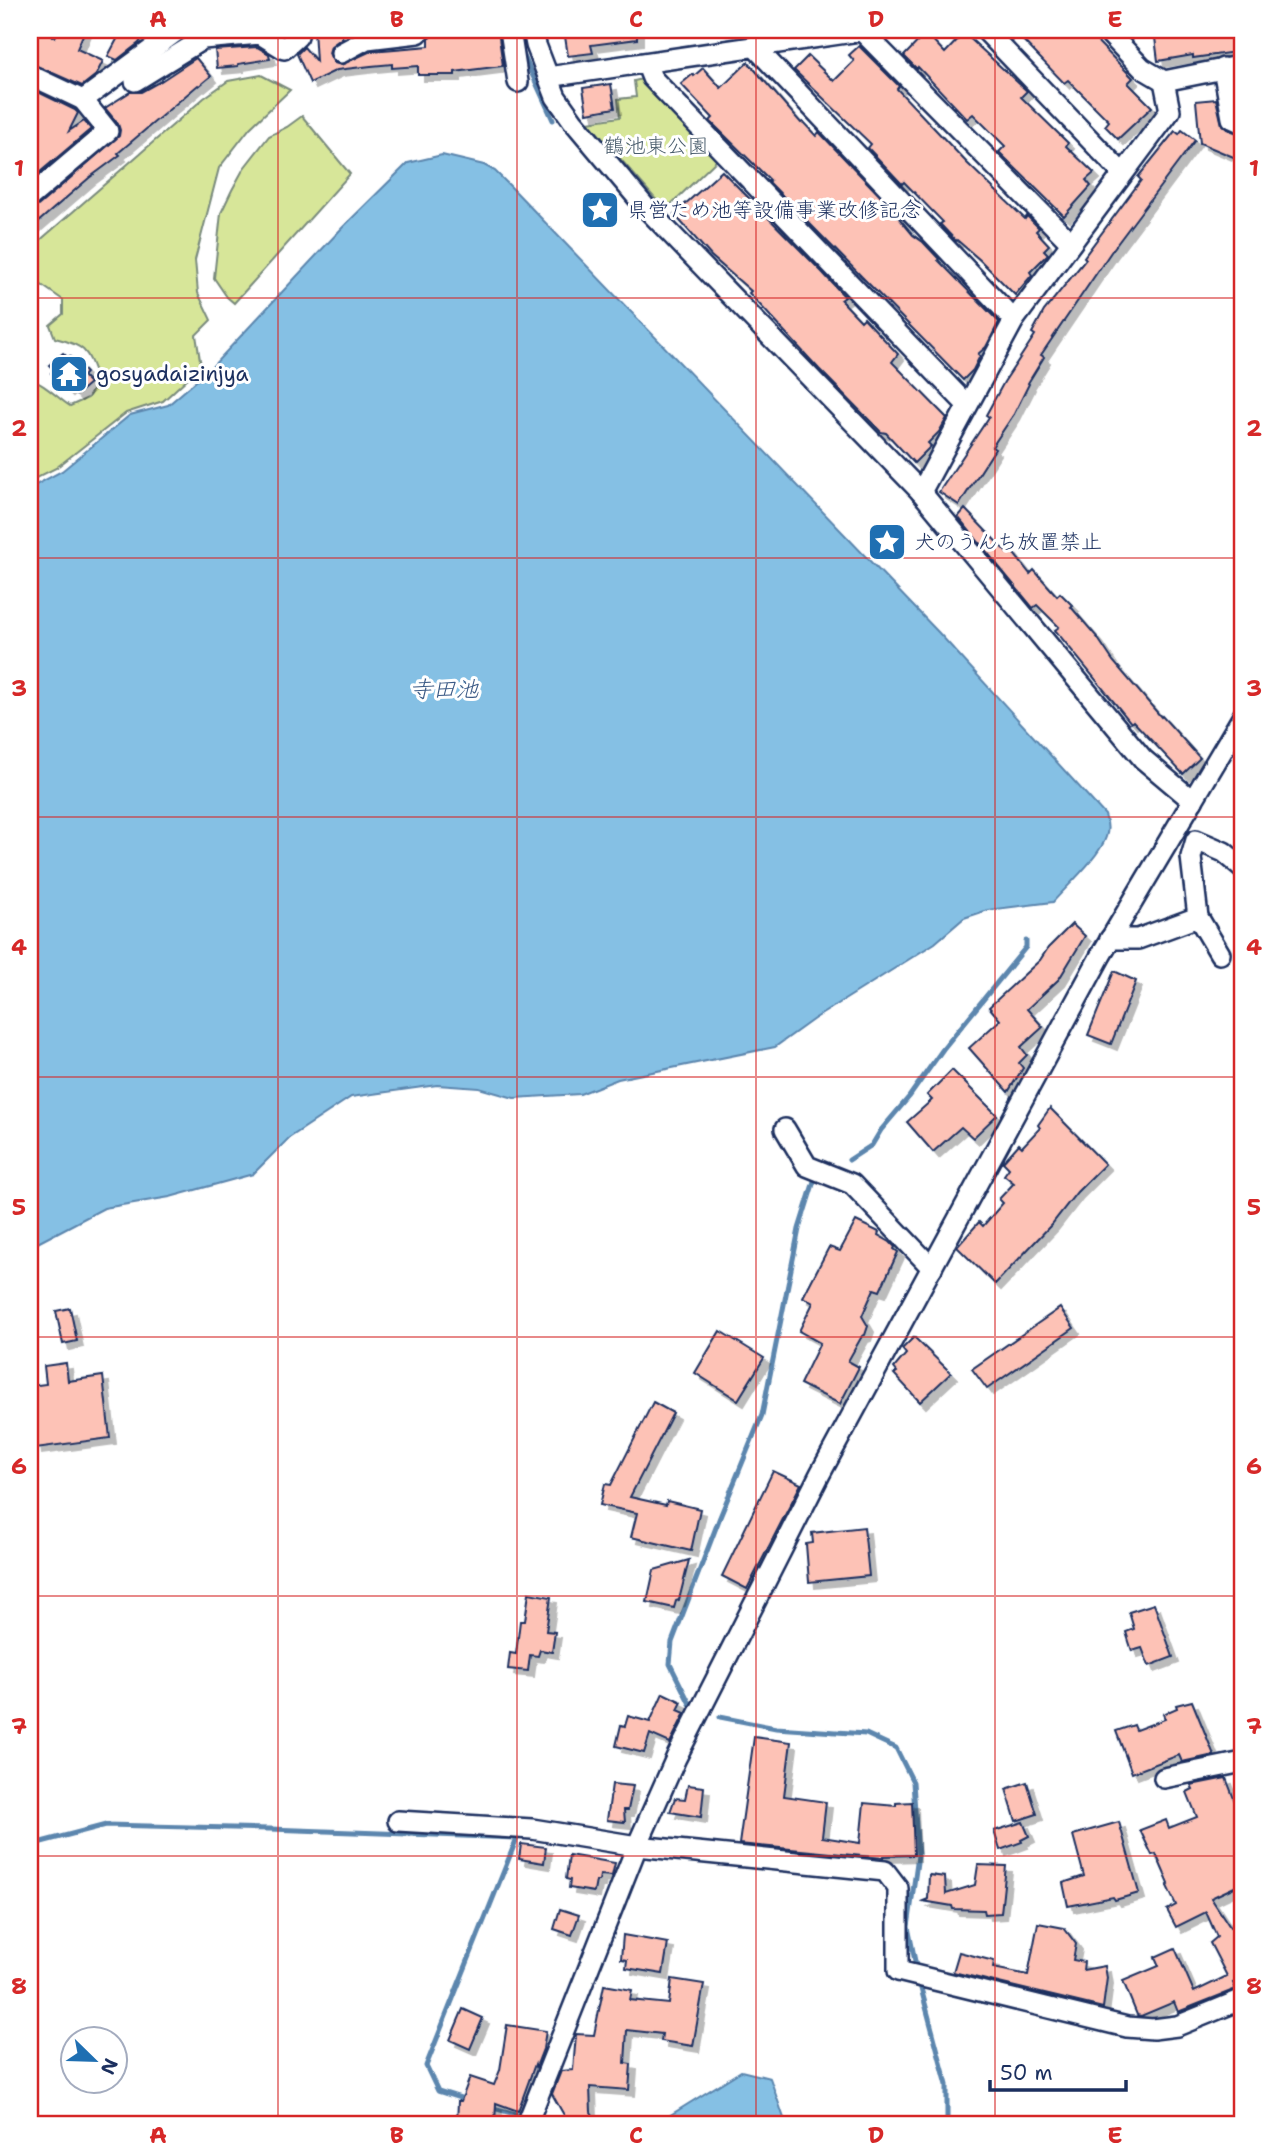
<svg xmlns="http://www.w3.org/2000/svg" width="1273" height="2154" font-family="'Shantell Sans','Klee One',sans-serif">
<defs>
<filter id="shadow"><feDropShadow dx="6" dy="6" stdDeviation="0" flood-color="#0004"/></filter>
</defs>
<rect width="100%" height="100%" fill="#fff"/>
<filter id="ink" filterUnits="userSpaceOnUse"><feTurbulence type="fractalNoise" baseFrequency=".0143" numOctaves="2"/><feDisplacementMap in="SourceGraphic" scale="14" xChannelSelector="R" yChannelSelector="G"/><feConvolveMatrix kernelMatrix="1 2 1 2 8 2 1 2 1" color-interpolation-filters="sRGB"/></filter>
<g filter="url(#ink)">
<g fill="#d7e699" stroke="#798a7c" stroke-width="2">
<path d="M 261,75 L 290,90 L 250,128 L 219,168 L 195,260 L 198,293 L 211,320 L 196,335 L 201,366 L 163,401 L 126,413 L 56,468 L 30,481 L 30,380 C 45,383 57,398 70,406 L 88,398 L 98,380 C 87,351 87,346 55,338 L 50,325 L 63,314 L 63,300 L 30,277 L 30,249 L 204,98 L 228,81 Z"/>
<polygon points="642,79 718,159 665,210 588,122 620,117 618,99 636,97 634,81"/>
<polygon points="302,116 350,174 234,303 227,297 214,278 221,213 232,190 244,168 269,136 287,127"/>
</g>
<g fill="#85c0e4" stroke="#5b86ae" stroke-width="2">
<path d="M 442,155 L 484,165 L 495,171 L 516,192 L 939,633 L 1105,815 C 1108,823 1109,829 1106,837 C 1100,856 1067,886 1053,902 L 988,910 L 964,918 L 935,943 L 814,1019 L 775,1047 L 618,1079 L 580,1094 L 514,1098 L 479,1088 L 437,1085 L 351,1097 L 289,1138 L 253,1174 L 170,1197 L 104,1208 L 30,1247 L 30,488 L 62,471 L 130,415 L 168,405 L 209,370 L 342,228 L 408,163 Z"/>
<polygon points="741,2071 770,2078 786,2124 656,2124"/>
</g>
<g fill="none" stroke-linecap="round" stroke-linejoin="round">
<g stroke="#5b86ae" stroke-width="5">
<polyline points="522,52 553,120"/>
<polyline points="849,1160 872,1145 881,1130 909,1097 943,1049 1026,947 1026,941"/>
<polyline points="690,1704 670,1664 672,1642 720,1517 762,1415 799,1229 814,1181"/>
<polyline points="720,1717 776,1728 866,1734 896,1748 913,1782 918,1855 908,1927 917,1971"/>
<polyline points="30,1845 106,1825 270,1829 517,1838 426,2066 438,2091 467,2100"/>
<polyline points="919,1981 947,2085 947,2124"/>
<polyline points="490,2107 515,2114"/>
</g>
</g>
<g fill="#fdc2b6" stroke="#1b2f5e" stroke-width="2" filter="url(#shadow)">
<polygon points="30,30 39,30 55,37 59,30 85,30 77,49 103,61 96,75 82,86 30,63"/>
<polygon points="122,30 127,30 142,38 139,43 117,60 108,56"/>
<polygon points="314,30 342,30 342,38 331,46 329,53 334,63 341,65 371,51 429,46 429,39 434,30 498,30 503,66 455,72 455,75 418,75 418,66 392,68 392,64 371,66 337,70 310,83 297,54 304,47 316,61"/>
<polygon points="564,30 637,30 637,39 591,45 593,53 568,56"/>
<polygon points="1013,30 1086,30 1133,78 1128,83 1152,107 1118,139 1105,126 1109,121 1068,80 1064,83"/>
<polygon points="1154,30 1243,30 1243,51 1193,58 1193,55 1158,61"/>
<polygon points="926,33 945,53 964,33 1027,91 1021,97 1068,143 1066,146 1094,173 1086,180 1091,186 1064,216 999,152 1005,146 973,114 967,119 918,67 917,69 904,56"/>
<polygon points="859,46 899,86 897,89 967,163 1025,219 1027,216 1039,228 1036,231 1049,245 1044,250 1048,254 1030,272 1032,275 1015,295 980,260 957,240 956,241 940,224 943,222 904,182 902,184 868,148 871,144 794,70 808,56 834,81 854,61 849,55"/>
<polygon points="257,47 269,54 270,59 238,64 238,66 217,68 215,50"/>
<polygon points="196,58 211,76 199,86 198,85 118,153 120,155 89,178 30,229 30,209 38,206 119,136 120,130 118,124 105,108 130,92 141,92 161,81"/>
<polygon points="748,62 801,123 803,122 816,136 819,132 885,201 913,235 923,242 939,259 938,260 999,322 986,347 978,354 980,356 973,370 963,380 768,181 770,180 710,121 713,118 681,84 693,74 694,76 703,68 721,88"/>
<polygon points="611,84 615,108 587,113 583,88"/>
<polygon points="30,88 75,110 78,113 69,131 84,121 91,129 33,178 30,173"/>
<polygon points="1216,99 1222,125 1227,129 1243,135 1243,161 1200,143 1196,101"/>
<polygon points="1182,130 1195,140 1111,252 1041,355 1044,357 1028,383 1029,384 1014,414 992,447 995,449 959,505 939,492 989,417 986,415 1004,382 1035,335 1032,333 1044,311 1086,259 1084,257 1141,180 1138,177 1175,131 1179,134"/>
<polygon points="722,171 822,272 845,297 841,300 861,321 864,318 898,354 892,362 947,418 939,432 928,443 931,446 914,463 886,433 881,432 819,369 749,293 751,291 711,256 674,214"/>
<polygon points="63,353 68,358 70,356 86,373 83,376 90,383 76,395 69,388 67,390 51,373 54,370 49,365"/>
<polygon points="965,509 1007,553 1011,550 1030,574 1034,570 1057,596 1060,593 1073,606 1071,607 1097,637 1113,661 1161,717 1162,716 1200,758 1183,774 1133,721 1131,723 1055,630 1059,627 1037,605 1033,608 958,517"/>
<polygon points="1072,924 1085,936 1059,979 1027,1009 1043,1027 1021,1047 1027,1055 1019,1063 1023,1068 1008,1092 969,1048 1000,1020 989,1007 1040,960 1048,948"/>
<polygon points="1114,971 1136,981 1111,1044 1088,1035"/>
<polygon points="952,1070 997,1115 973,1138 961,1127 933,1152 907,1122 932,1100 927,1095"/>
<polygon points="1050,1108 1105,1164 1077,1192 1052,1224 995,1284 957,1247 979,1222 983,1226 1003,1203 999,1199 1014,1183 1004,1175 1009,1168 1003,1162 1019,1144 1022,1147 1040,1128 1038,1125"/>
<polygon points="856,1221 879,1232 878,1235 890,1242 895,1247 894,1249 898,1252 880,1291 874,1289 862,1316 868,1326 865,1335 862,1336 848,1361 859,1367 840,1404 800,1384 820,1343 799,1331 813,1303 803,1297 829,1247 840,1251"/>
<polygon points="70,1308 77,1341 63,1344 56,1311"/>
<polygon points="1060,1308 1074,1328 987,1389 972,1369"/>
<polygon points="720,1331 764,1358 738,1400 695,1373"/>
<polygon points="914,1337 951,1373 920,1402 894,1374 897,1372 894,1368 906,1354 902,1349"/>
<polygon points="66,1363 68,1381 103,1376 110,1438 36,1448 30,1406 30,1386 46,1384 44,1366"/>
<polygon points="653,1402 673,1413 630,1497 666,1505 667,1501 700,1509 691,1551 631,1537 637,1513 600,1505 605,1484 611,1485"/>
<polygon points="773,1471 801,1484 747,1589 722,1576"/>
<polygon points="864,1527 869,1576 809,1582 806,1544 813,1543 812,1533"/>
<polygon points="689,1560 679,1600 676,1601 674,1608 647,1602 654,1570"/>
<polygon points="529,1593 551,1597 546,1631 555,1632 552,1652 540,1650 538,1656 530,1655 528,1671 508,1669 510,1653 516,1654 520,1621 525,1621"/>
<polygon points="1154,1604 1173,1657 1149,1666 1142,1648 1132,1651 1126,1632 1134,1629 1129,1612"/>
<polygon points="663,1693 682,1702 678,1710 685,1713 670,1743 650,1734 644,1753 616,1746 621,1725 625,1726 628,1716 650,1722"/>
<polygon points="1192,1701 1214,1755 1182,1762 1179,1755 1132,1773 1116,1731 1134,1725 1136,1730 1165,1719 1163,1714 1177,1708 1176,1705"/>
<polygon points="754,1737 791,1742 784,1796 826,1802 822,1837 860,1843 864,1803 896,1806 896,1803 912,1802 914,1855 883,1856 883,1858 739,1844"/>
<polygon points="1226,1778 1243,1822 1243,1883 1211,1898 1230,1927 1235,1925 1243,1940 1243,1977 1233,1983 1236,1989 1178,2012 1174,2002 1141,2016 1137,2015 1123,1981 1159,1966 1155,1957 1175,1948 1194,1992 1227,1976 1210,1943 1217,1937 1206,1912 1176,1927 1167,1910 1176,1905 1167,1886 1169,1884 1156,1854 1152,1855 1140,1830 1166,1820 1169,1828 1197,1817 1187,1792 1193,1789 1191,1785"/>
<polygon points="1027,1782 1037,1814 1016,1821 1006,1789"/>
<polygon points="612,1784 633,1786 628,1810 624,1810 625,1822 607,1820"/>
<polygon points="688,1785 704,1787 701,1817 670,1812 675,1798 685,1799"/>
<polygon points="1023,1822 1029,1836 1021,1840 1022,1842 1000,1850 994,1831"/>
<polygon points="1119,1822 1139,1893 1115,1900 1113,1897 1068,1906 1063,1883 1084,1876 1073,1835"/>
<polygon points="521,1844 546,1847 544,1863 519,1859"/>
<polygon points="569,1855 615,1863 612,1876 600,1875 599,1881 596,1881 594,1892 569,1888 570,1880 566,1879"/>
<polygon points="978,1865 1006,1866 1001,1913 985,1914 984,1910 953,1909 952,1906 923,1901 928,1899 929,1875 945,1877 946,1894 975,1885"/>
<polygon points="560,1909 579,1915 572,1935 554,1929"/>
<polygon points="1038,1923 1064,1928 1076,1944 1073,1960 1084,1962 1083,1970 1105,1966 1107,1978 1103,2008 953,1972 959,1952 994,1961 993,1968 1028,1975"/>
<polygon points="623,1935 668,1943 663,1974 626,1968 627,1960 621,1959"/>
<polygon points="672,1979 704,1984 693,2046 661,2041 662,2034 627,2030 625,2063 631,2064 629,2090 590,2087 591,2112 599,2124 569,2124 552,2094 561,2071 573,2070 576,2034 594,2035 604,1985 632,1990 630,2000 669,2004"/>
<polygon points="463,2009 483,2018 470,2049 450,2040"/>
<polygon points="507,2025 546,2031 543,2049 536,2067 535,2064 518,2111 496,2103 495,2124 457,2124 458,2101 461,2101 470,2077 494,2085 500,2070"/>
</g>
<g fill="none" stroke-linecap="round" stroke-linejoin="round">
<g stroke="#1b2f5e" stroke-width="24">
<g id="minor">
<polyline points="510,30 518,82"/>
<polyline points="533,30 536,45 556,97 573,121 647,209 921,492 1143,759 1193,801"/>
<polyline points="985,30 1122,173"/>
<polyline points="1106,30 1142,68 1164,81 1243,65"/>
<polyline points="862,31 1071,243"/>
<polyline points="754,46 1014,320"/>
<polyline points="341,53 367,39 418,33"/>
<polyline points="646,63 652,78 967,405"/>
<polyline points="1223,68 1232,118 1243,123"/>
<polyline points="30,75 83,100 178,30"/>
<polyline points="548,77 867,30"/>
<polyline points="135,81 203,39 260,34 284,49 298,36 299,30"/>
<polyline points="30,197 108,131 83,100"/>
<polyline points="921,492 1014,320 1170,111 1164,81"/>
<polyline points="1110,939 1138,939 1198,917"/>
<polyline points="1220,954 1198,917 1191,857 1196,840 1224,852 1243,868"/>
<polyline points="785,1129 807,1166 852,1184 932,1268"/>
<polyline points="1164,1778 1243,1762"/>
<polyline points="398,1821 532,1829 637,1846 885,1871 898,1888 898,1971 1127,2027 1153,2029 1177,2026 1243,1999"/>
<polyline points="527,2124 637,1846 676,1758 820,1474 1101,955 1243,716"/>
</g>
</g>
<use href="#minor" stroke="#fff" stroke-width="19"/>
</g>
</g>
<path fill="none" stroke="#d62828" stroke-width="2" stroke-opacity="0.55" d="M 278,30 L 278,2124M 517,30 L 517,2124M 756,30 L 756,2124M 995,30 L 995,2124M 30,298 L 1243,298M 30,558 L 1243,558M 30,817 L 1243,817M 30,1077 L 1243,1077M 30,1337 L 1243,1337M 30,1596 L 1243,1596M 30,1856 L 1243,1856"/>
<defs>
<g id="sight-square" transform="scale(2.0125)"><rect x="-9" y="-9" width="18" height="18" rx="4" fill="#1f6fb2" stroke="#fff"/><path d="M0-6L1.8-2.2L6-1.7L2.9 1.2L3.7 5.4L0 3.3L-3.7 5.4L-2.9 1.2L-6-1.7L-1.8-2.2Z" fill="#fff"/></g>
<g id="temple-square" transform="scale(2.0125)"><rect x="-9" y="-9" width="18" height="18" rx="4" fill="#1f6fb2" stroke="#fff"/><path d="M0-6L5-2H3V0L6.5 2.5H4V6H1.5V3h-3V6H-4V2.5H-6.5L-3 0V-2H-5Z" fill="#fff"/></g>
</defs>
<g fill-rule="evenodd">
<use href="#sight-square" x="600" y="210"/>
<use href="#temple-square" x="69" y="374"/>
<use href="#sight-square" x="887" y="542"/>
</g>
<g text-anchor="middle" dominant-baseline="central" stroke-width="6" stroke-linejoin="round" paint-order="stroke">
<g font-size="21" fill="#4a5d6d" stroke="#fff">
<text x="656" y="146">鶴池東公園</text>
</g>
<g font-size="21" fill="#1b2f5e" stroke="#fff" text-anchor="start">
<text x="627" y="210">県営ため池等設備事業改修記念</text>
<text x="96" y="374">gosyadaizinjya</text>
<text x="914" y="542">犬のうんち放置禁止</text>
</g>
<g font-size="23" font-style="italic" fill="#3b5a86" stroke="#fff">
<text x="444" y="689">寺田池</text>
</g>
</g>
<rect width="1273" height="2154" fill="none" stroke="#fff" stroke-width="77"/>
<g transform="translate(94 2060) rotate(113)"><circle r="33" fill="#ffffff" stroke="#a4acbf" stroke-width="2"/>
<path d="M0-5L12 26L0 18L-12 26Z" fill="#1f6fb2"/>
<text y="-10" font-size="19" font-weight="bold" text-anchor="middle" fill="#1b2f5e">N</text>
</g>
<path d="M990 2080v10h136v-10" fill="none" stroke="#1b2f5e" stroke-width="3.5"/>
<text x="1000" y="2080" font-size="21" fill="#1b2f5e" stroke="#ffffff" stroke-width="5" paint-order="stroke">50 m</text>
<rect x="38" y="38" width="1196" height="2078" fill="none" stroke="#d62828" stroke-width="2.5"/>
<g font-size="23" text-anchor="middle" font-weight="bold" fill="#d62828">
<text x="158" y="27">A</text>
<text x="397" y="27">B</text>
<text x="636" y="27">C</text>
<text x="876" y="27">D</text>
<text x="1115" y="27">E</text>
<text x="19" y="176">1</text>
<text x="1254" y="176">1</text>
<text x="19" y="436">2</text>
<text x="1254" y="436">2</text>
<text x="19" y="696">3</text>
<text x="1254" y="696">3</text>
<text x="19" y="955">4</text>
<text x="1254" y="955">4</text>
<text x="19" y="1215">5</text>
<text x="1254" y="1215">5</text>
<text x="19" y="1474">6</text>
<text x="1254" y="1474">6</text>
<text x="19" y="1734">7</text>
<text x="1254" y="1734">7</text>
<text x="19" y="1994">8</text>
<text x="1254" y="1994">8</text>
<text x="158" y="2143">A</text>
<text x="397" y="2143">B</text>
<text x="636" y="2143">C</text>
<text x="876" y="2143">D</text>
<text x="1115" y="2143">E</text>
</g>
</svg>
